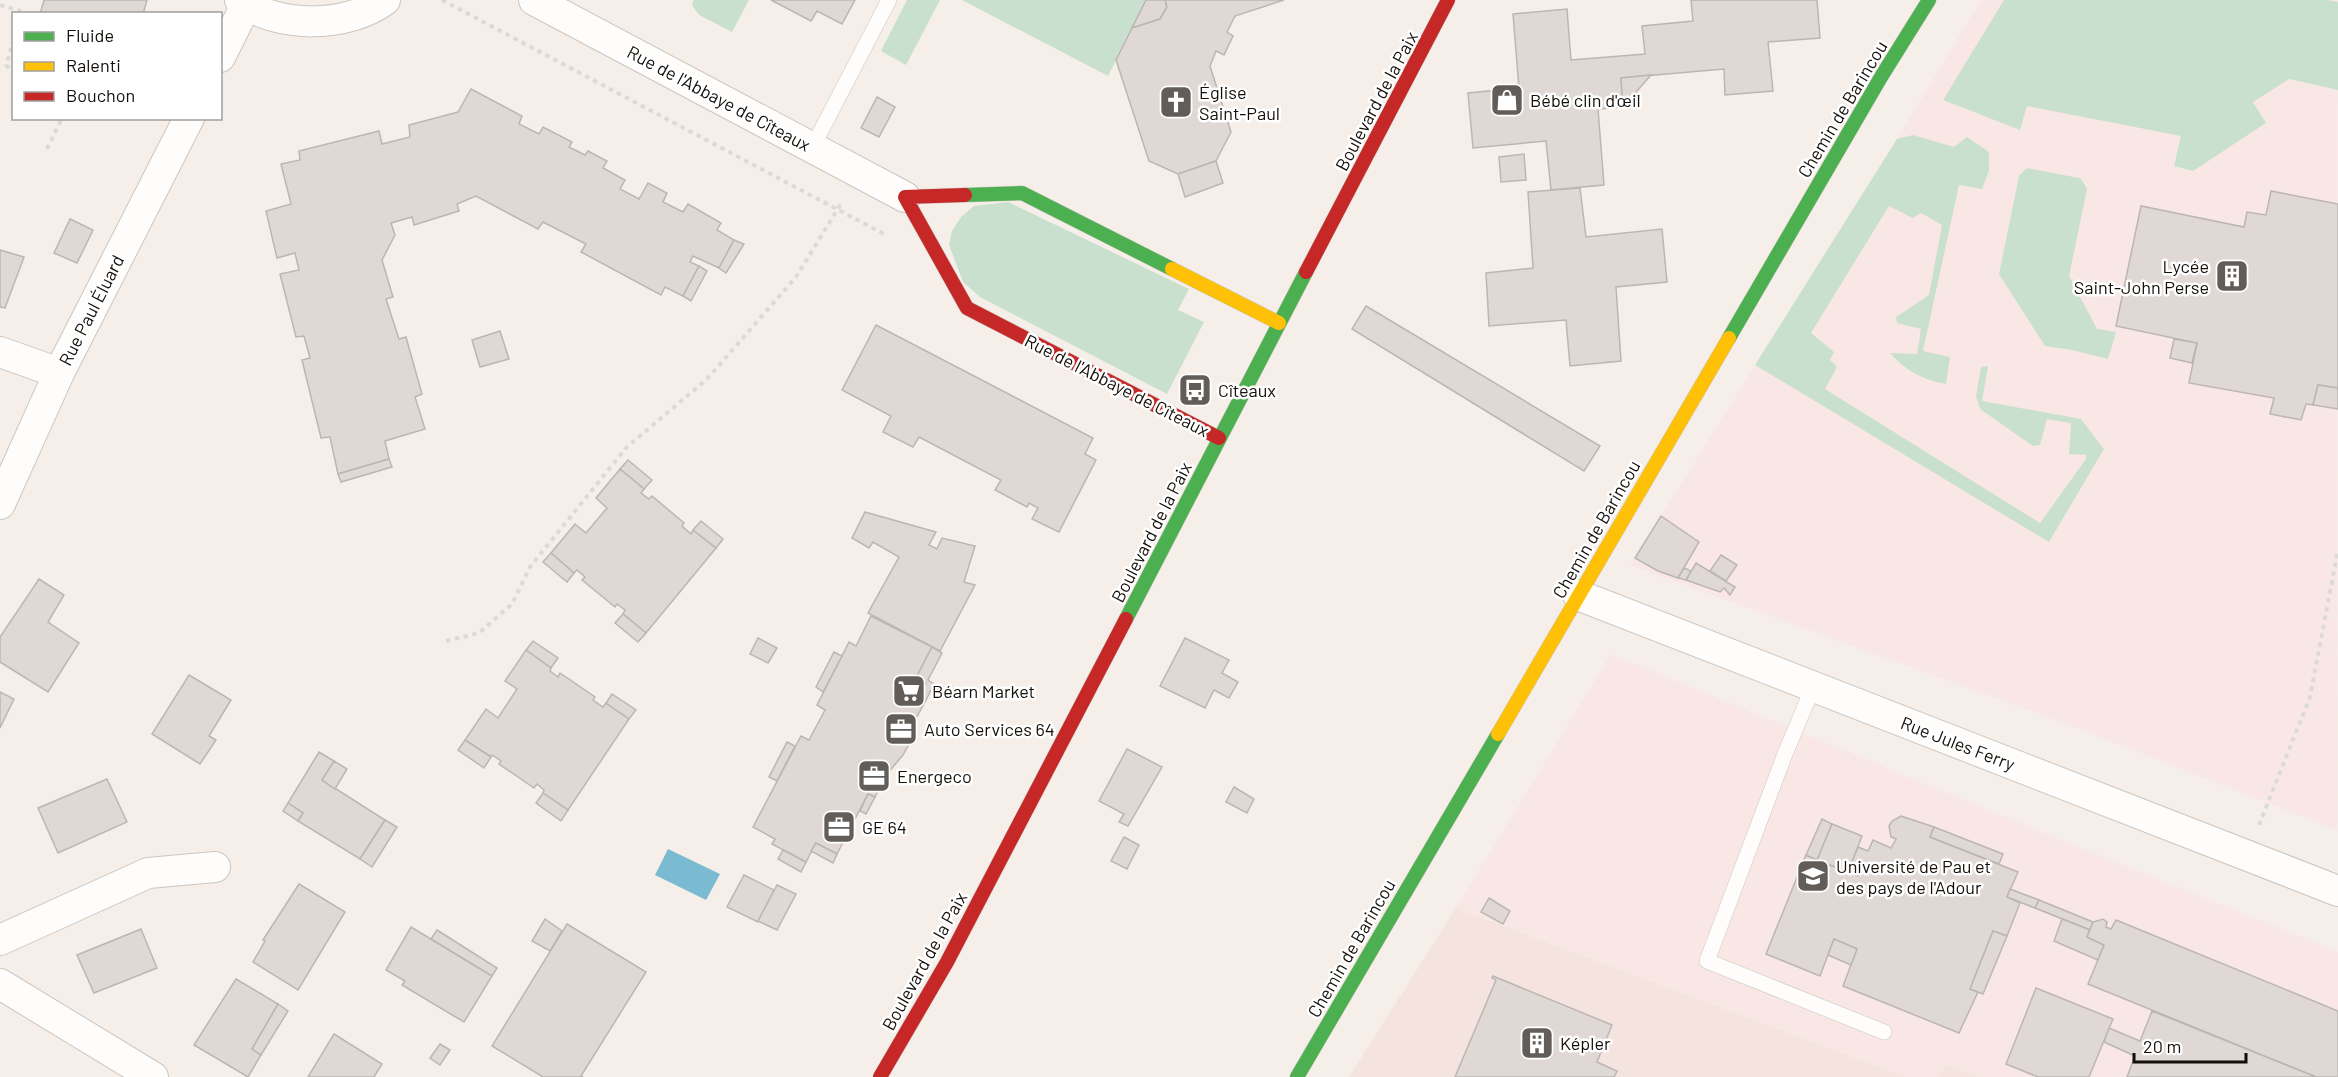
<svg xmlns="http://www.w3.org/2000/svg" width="2338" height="1077" font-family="Barlow,sans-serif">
<rect width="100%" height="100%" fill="#f6efe9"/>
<g fill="#f4e3df">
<polygon points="1456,908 1906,1077 1349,1077"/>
<polygon points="1946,1064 1978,1077 1938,1077"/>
</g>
<g fill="#f9e7e6">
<polygon points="1981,0 2338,0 2337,830 2064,723 1630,565 1897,139"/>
<polygon points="1611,654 2071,844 2338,952 2338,1077 1978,1077 1946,1064 1938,1077 1906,1077 1456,908"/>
</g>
<g fill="#cae0cf">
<polygon points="693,0 749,0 732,32 699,15 692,5"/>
<polygon points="907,0 940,0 906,65 881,51"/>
<polygon points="962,0 1146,0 1108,76"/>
<polygon points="2004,0 2328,0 2338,2 2338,90 2289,79 2253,102 2266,123 2193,171 2174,166 2181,136 2027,106 2020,130 1943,100"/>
<path d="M 1913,135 L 1954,147 L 1967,137 L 1989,152 L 1989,171 L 1982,189 L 1959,185 L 1923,351 L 1950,357 L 1946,384 C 1925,381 1904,370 1890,353 L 1917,354 L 1921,329 L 1897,323 L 1896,317 L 1929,295 L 1942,225 L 1921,213 L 1913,218 L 1889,206 L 1811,333 L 1834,352 L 1830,360 L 1837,367 L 1825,389 L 2040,523 L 2086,459 L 2086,455 L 2069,454 L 2071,423 L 2047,419 L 2040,445 L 2033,446 L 1980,409 L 1976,396 L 1981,367 L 1988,366 L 1982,401 L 2081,419 L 2104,449 L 2049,542 L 1755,365 L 1897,139 Z"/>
<polygon points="2027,168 2079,178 2082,180 2087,189 2069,276 2097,329 2116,332 2108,359 2072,350 2045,346 1999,274 2019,176"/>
<polygon points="1008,202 1189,289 1178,310 1204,322 1167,394 980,297 963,282 949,245 952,231 961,217 974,206"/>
</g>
<polygon fill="#7bbbd1" points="668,849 720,874 706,900 655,875"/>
<g fill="#dfd8d4" stroke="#bcb6b2" stroke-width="1.5">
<polygon points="44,0 147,0 143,14 40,14"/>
<polygon points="771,0 855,0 842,24 817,11 811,21"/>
<polygon points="1146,0 1165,0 1167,7 1160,19 1132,28"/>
<polygon points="1165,0 1284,0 1235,16 1227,32 1233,36 1224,55 1216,51 1210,66 1231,132 1216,161 1178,174 1149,161 1116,60 1132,28 1160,19 1167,7"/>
<polygon points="1691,0 1817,0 1820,38 1768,42 1773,91 1725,95 1724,69 1621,78 1623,107 1598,109 1604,185 1551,190 1546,141 1473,148 1468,93 1519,88 1513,14 1567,9 1571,60 1645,54 1642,26 1693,21"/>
<polygon points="1651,75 1623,107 1621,78"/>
<polygon points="471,89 522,116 519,124 539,134 543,127 572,142 569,147 585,155 588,151 607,161 603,168 625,180 620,189 639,199 648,183 667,193 663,202 683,212 688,204 721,223 717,230 734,240 719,268 693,256 690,262 699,266 683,296 665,287 661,295 581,252 586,244 543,222 538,229 476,196 457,204 459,211 414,225 412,217 391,223 395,235 382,260 393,297 386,299 399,339 406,337 422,394 415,397 425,429 385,441 389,459 338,474 330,437 321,438 302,360 310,358 304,336 296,337 280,274 299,270 295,253 277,258 266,211 291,204 281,164 300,160 299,151 379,131 382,144 410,137 409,125 458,112"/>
<polygon points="877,97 895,107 879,137 861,128"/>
<polygon points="1524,154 1526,180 1501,182 1499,157"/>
<polygon points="1216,161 1223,183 1185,197 1178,174"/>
<polygon points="1580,188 1586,237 1662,229 1667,282 1616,287 1621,361 1570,366 1566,320 1489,326 1486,273 1533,268 1528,192"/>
<polygon points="2271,191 2338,204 2338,388 2318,385 2313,405 2306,404 2301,420 2270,414 2274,398 2189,383 2197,343 2116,326 2141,206 2244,227 2247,212 2266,215"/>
<polygon points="70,219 93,230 77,263 54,253"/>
<polygon points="734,240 744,244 726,273 719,268"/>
<polygon points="0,250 24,257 5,308 0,307"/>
<polygon points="699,266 707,271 691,301 683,296"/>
<polygon points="1366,306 1600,446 1584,471 1352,329"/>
<polygon points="876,325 1093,438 1085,454 1096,460 1059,532 1032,519 1038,508 1029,503 1027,507 995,490 1001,480 919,437 913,447 883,432 891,416 842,390"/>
<polygon points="500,331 509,359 480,367 472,340"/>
<polygon points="2174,339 2197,343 2192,363 2170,358"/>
<polygon points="2318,385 2338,388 2338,409 2313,405"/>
<polygon points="389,459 392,467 341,482 338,474"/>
<polygon points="628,460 652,480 644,489 620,469"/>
<polygon points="620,469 644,489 641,493 649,499 652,496 684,523 682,526 691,534 693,530 716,548 646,633 623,614 625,610 617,604 615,607 582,580 585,577 577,570 574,573 551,553 575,524 586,533 607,508 596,498"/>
<polygon points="865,512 936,532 929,545 937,549 942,538 975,546 964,582 975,585 940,651 868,613 899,557 873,542 869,548 852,538"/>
<polygon points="1661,516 1699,542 1678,578 1658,571 1635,558"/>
<polygon points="701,521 723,539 716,548 693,530"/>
<polygon points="551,553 574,573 567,582 543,562"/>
<polygon points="1721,555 1737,565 1726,581 1710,571"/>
<polygon points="1696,563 1735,587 1730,595 1724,588 1720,592 1686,580"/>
<polygon points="1684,568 1691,571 1686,580 1678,578"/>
<polygon points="39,579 64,595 48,622 79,643 48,692 0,662 0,637"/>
<polygon points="623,614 646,633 638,642 615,623"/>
<polygon points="871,616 932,647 916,678 926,683 919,697 926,700 913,724 908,746 903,755 887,774 875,797 868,794 837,854 816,843 806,862 772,844 775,839 753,827 801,736 809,740 825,710 817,705 849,642 856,646"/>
<polygon points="758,638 777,648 768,663 750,654"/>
<polygon points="1185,638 1229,660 1222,673 1238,682 1229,698 1214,690 1205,708 1160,686"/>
<polygon points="533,641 558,658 551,668 526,650"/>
<polygon points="932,647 942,653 928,680 934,684 926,700 919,697 926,683 916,678"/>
<polygon points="526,650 551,668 550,671 558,677 560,673 595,697 593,700 603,707 606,703 629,719 568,810 543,793 544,790 537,784 534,788 499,764 501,761 492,755 491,757 465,740 486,709 498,718 517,689 505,681"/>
<polygon points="834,652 842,656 823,692 816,687"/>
<polygon points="189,675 231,700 209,736 216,740 200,764 152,734"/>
<polygon points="0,692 14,699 0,728"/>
<polygon points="612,694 636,710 629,719 606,703"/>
<polygon points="465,740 491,757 484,768 458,750"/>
<polygon points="787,742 795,746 777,781 769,777"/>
<polygon points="1127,749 1162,767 1128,826 1119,822 1124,814 1099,801"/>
<polygon points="319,752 334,761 322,780 385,820 360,859 298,821 303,813 288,803"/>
<polygon points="334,761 347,769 335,789 322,780"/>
<polygon points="107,779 127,822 58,853 38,808"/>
<polygon points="1234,787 1254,799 1247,813 1226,802"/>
<polygon points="543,793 568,810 561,821 536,803"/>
<polygon points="868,794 875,797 866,814 860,811"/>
<polygon points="288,803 303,813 298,821 283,811"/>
<polygon points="1901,816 1934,827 1930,837 2018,872 2007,897 2020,903 2007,936 1993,931 1970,989 1978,992 1959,1033 1843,986 1857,949 1834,939 1820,976 1766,954 1806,855 1858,876 1861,868 1851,863 1858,847 1868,851 1873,840 1891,848 1896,839 1891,837 1889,826 1892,821"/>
<polygon points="1822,819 1832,824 1817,860 1806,855"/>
<polygon points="385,820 397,827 372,867 360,859"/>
<polygon points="1832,824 1862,836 1848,872 1817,860"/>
<polygon points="1934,827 2003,854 1999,864 1930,837"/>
<polygon points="1124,837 1139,845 1127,869 1111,861"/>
<polygon points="816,843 837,854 833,863 811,851"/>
<polygon points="783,850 806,862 801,872 778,859"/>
<polygon points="744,875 774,890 758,922 727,907"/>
<polygon points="299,884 345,912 298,990 253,962 265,941 263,940"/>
<polygon points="777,885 796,894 777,930 758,921"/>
<polygon points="2010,889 2039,900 2035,908 2007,897"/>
<polygon points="1489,898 1510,911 1503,924 1481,912"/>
<polygon points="2039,900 2093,922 2090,930 2035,908"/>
<polygon points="545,919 562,931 550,951 532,941"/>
<polygon points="2062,919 2090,930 2087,937 2104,945 2098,960 2054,941"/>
<polygon points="2103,919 2107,922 2106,927 2111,929 2116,920 2338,1011 2338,1077 2316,1077 2088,984 2104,945 2087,937 2093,922"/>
<polygon points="567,924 646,972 581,1076 583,1077 543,1077 492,1046"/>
<polygon points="411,927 492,976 464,1022 402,985 405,981 386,970"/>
<polygon points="141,929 157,968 94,993 77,955"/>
<polygon points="437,930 497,968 492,976 431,939"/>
<polygon points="1993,931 2007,936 1983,994 1970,989"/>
<polygon points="1834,939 1857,949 1851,965 1828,955"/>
<polygon points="1493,976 1612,1025 1597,1062 1617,1071 1614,1077 1455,1077 1496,980 1492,978"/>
<polygon points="236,979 278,1004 252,1049 261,1055 248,1077 194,1045"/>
<polygon points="2036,988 2113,1019 2089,1077 2038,1077 2006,1064"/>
<polygon points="278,1004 288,1011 261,1055 252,1049"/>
<polygon points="2152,1011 2316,1077 2127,1077 2135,1056 2104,1042 2109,1028 2140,1041"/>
<polygon points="334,1034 382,1064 374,1077 308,1077"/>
<polygon points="440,1044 450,1050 440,1065 430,1058"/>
</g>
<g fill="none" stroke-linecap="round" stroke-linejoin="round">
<g stroke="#cbc6c1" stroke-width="16">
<g id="lane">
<polyline points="812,148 889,0"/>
<polyline points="1813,687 1785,754 1707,961 1884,1032"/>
</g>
</g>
<g stroke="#cbc6c1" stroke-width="32">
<g id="street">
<path d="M 240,0 C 278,29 347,28 385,0"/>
<polyline points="534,0 905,197"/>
<polyline points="220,57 246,5"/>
<polyline points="0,352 59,373"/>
<polyline points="0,504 59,373 189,118"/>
<polyline points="1578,595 2338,891"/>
<polyline points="0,940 148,873 215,867"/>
<polyline points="0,984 153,1077"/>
</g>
</g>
<g stroke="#cbc6c1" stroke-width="15">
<g id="fast">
<polyline points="965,195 1022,193 1172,269"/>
<polyline points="1729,338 1881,77 1929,0"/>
<polyline points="1126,619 1306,272"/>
<polyline points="1297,1077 1498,734"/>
</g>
</g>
<g stroke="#cbc6c1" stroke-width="15">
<g id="slow">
<polyline points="1172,269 1279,323"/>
<polyline points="1498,734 1729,338"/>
</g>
</g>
<g stroke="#cbc6c1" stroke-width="15">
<g id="jam">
<polyline points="965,195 905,197 967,308 1219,438"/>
<polyline points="1306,272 1448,0"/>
<polyline points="880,1077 947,962 1126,619"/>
</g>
</g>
<g stroke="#dcdad7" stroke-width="4" stroke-dasharray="4.5 4.5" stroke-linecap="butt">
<polyline points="442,0 884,234"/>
<polyline points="0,5 31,14"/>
<polyline points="14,39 6,65 14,73"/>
<polyline points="47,149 60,122 56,118"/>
<polyline points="446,641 479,633 512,604 530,567 627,447 707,379 796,277 842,202"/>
<polyline points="2259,825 2310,697 2338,550"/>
</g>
<use href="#lane" stroke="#fefdfc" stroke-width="15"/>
<use href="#street" stroke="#fefdfc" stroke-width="30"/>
<use href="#fast" stroke="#4caf50" stroke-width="14"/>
<use href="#slow" stroke="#ffc107" stroke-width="14"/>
<use href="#jam" stroke="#c62828" stroke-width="14"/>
</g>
<defs>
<g id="shop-square" transform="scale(1.725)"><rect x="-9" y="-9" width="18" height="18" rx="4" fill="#625d59" stroke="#fff"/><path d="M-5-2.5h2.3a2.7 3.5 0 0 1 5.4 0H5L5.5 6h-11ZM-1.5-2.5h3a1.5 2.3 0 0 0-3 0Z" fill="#fff"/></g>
<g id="church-square" transform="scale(1.725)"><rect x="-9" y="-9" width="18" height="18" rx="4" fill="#625d59" stroke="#fff"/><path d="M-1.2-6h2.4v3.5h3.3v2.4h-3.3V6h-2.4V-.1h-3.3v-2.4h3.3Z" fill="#fff"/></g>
<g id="building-square" transform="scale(1.725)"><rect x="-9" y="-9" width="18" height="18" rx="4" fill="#625d59" stroke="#fff"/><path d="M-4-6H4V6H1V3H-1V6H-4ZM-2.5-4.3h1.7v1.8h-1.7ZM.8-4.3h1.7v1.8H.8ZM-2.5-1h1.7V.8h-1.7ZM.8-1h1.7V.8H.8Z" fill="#fff"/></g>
<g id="bus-square" transform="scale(1.725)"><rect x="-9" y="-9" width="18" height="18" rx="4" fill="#625d59" stroke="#fff"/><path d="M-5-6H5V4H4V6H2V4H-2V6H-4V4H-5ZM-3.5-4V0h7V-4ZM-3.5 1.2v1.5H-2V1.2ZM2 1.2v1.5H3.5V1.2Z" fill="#fff"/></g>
<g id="supermarket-square" transform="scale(1.725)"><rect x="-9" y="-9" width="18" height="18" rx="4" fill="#625d59" stroke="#fff"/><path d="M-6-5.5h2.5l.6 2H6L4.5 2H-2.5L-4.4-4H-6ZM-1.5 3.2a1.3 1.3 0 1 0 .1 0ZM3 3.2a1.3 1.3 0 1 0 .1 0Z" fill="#fff"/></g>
<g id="office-square" transform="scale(1.725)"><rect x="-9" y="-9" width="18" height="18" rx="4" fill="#625d59" stroke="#fff"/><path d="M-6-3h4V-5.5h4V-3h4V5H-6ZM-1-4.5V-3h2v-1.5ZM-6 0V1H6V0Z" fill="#fff"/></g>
<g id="university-square" transform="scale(1.725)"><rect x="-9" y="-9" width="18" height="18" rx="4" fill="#625d59" stroke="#fff"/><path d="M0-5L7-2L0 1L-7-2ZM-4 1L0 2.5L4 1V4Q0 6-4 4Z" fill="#fff"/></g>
</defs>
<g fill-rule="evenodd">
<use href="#shop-square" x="1507" y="100"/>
<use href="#church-square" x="1176" y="102"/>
<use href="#building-square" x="2232" y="276"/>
<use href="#bus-square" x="1195" y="390"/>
<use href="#supermarket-square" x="909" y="691"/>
<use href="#office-square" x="901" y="729"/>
<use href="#office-square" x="874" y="776"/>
<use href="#office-square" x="839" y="827"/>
<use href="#university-square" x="1813" y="876"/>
<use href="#building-square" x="1537" y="1043"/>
</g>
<g text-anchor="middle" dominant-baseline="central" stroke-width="5" stroke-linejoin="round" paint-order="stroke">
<g font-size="18" fill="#130f0b" stroke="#fff" text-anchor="start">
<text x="1199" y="92">Église<tspan x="1199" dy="21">Saint-Paul</tspan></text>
<text x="1530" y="100">Bébé clin d'œil</text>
<text x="2209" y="266" text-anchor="end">Lycée<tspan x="2209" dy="21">Saint-John Perse</tspan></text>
<text x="1218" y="390">Cîteaux</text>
<text x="932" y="691">Béarn Market</text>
<text x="924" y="729">Auto Services 64</text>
<text x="897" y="776">Energeco</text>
<text x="862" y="827">GE 64</text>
<text x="1836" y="866">Université de Pau et<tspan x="1836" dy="21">des pays de l'Adour</tspan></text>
<text x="1560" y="1043">Képler</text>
</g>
<g font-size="18" fill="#130f0b" stroke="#fff">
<text transform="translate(719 98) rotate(28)">Rue de l'Abbaye de Cîteaux</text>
<text transform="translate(1376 101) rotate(-62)">Boulevard de la Paix</text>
<text transform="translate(1842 109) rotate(-59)">Chemin de Barincou</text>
<text transform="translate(91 310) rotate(-63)">Rue Paul Éluard</text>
<text transform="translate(1117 385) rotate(27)">Rue de l'Abbaye de Cîteaux</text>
<text transform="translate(1596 529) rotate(-60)">Chemin de Barincou</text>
<text transform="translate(1151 532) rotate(-63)">Boulevard de la Paix</text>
<text transform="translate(1958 743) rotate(21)">Rue Jules Ferry</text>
<text transform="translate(1351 948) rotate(-60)">Chemin de Barincou</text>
<text transform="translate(924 961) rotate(-61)">Boulevard de la Paix</text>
</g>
</g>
<rect x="12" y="12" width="210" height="108" fill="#ffffff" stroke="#a19f9d" stroke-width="1.5"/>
<rect x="24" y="32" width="30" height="9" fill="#4caf50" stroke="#a19f9d" stroke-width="1.5"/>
<text x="66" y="42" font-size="18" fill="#130f0b">Fluide</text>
<rect x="24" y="62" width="30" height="9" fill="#ffc107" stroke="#a19f9d" stroke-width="1.5"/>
<text x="66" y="72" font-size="18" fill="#130f0b">Ralenti</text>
<rect x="24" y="92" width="30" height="9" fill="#c62828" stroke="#a19f9d" stroke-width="1.5"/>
<text x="66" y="102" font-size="18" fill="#130f0b">Bouchon</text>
<path d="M2134 1053v9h112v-9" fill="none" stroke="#130f0b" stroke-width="3"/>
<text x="2143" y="1053" font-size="18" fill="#130f0b" stroke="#ffffff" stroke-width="4.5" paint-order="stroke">20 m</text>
</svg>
